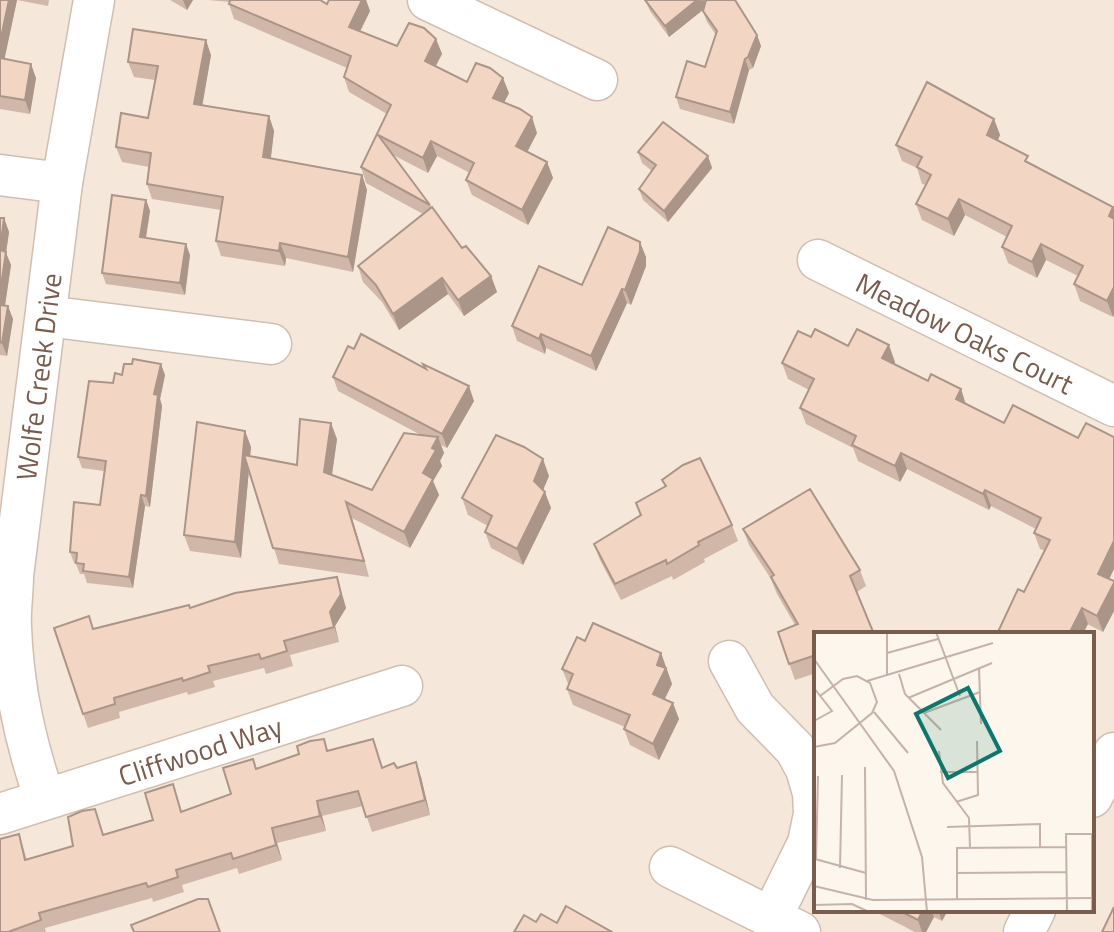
<svg xmlns="http://www.w3.org/2000/svg" width="1114" height="932" font-family="'Titillium Web',sans-serif">
<rect width="100%" height="100%" fill="#fdf6ec"/>
<path fill="#f5e8da" fill-rule="evenodd" d="M 0,0 L 1114,0 L 1114,932 L 0,932 ZM 816,634 L 1092,634 L 1092,910 L 816,910 Z"/>
<g fill="none" stroke-linecap="round" stroke-linejoin="round">
<g stroke="#d1beb0" stroke-width="43">
<g id="minor">
<polyline points="428,0 597,80"/>
<polyline points="0,175 62,183"/>
<path id="s1" d="M 818,260 L 1114,406"/>
<polyline points="46,316 271,344"/>
<polyline points="729,661 755,708 795,749 806,769 813,793 814,814 808,843 771,918"/>
<polyline points="1092,797 1114,753"/>
<path id="s2" d="M 45,799 C 26,745 13,684 11,627 C 10,610 13,593 13,576 L 62,183 L 94,0"/>
<path id="s3" d="M 0,814 L 402,686"/>
<polyline points="670,867 800,932"/>
<polyline points="1024,932 1035,910"/>
</g>
</g>
<use href="#minor" stroke="#fff" stroke-width="40"/>
</g>
<g fill="#d1b7a8">
<polygon points="0,0 49,0 48,6 17,0 4,59 36,78 30,114 0,109"/>
<polygon points="170,0 193,0 187,10"/>
<polygon points="208,0 320,0 327,4 329,0 366,0 370,11 360,32 397,46 436,39 442,54 436,66 467,82 509,93 504,102 537,133 527,152 547,162 553,178 528,225 472,195 466,180 470,173 437,156 428,173 393,155 462,248 491,276 497,292 464,316 448,294 399,330 382,302 363,282 358,266 423,214 366,183 361,167 387,114 349,92 344,77 347,68 234,19 229,4 230,2"/>
<polygon points="645,0 735,0 757,35 761,46 753,68 749,70 734,124 680,109 676,97 705,67 716,35 707,22 703,11 704,9 669,37 650,11"/>
<polygon points="211,55 202,105 269,116 274,131 271,158 362,175 367,190 353,272 286,258 285,266 221,256 216,241 221,210 152,199 147,184 149,167 122,162 116,147 148,118 155,80 134,77 128,62"/>
<polygon points="994,119 1000,135 998,140 1031,165 1113,207 1114,314 1113,317 1080,301 1074,284 1078,276 1046,260 1037,278 1008,263 1002,247 1007,237 965,215 954,236 922,220 916,204 926,185 922,184 917,168 902,161 896,145"/>
<polygon points="638,152 708,156 712,168 668,222 643,200 639,189 652,171 642,163"/>
<polygon points="146,200 150,211 146,238 190,255 185,295 106,284 102,273"/>
<polygon points="0,218 4,218 9,232 6,253 11,265 5,306 13,319 7,356 0,355"/>
<polygon points="646,257 646,266 631,305 627,303 596,371 546,348 545,354 517,341 512,326"/>
<polygon points="811,337 848,346 895,362 894,364 928,381 961,389 966,404 1109,579 1114,581 1114,611 1103,632 1024,592 1045,551 1040,549 1034,533 1036,529 991,506 989,510 907,469 900,482 858,461 853,448 806,424 800,408 809,390 788,379 782,363"/>
<polygon points="354,349 425,368 423,364 474,401 447,448 441,445 444,453 440,461 442,466 433,481 439,495 410,548 352,518 369,577 279,564 249,469 241,558 190,551 184,535 245,431 251,447 250,456 297,465 337,439 332,475 372,490 421,435 338,391 333,377"/>
<polygon points="122,375 165,375 160,399 162,406 150,507 145,506 133,588 87,583 84,574 80,574 76,564 74,563 70,552 100,505 104,471 82,468 78,457 113,383"/>
<polygon points="549,476 543,490 551,508 523,565 491,548 485,532 488,526 468,515 462,498"/>
<polygon points="662,480 732,525 738,541 704,559 705,562 673,580 672,576 621,600 600,560 594,544 640,515 636,503 665,487"/>
<polygon points="743,529 860,570 866,586 857,592 816,634 816,673 795,680 778,632 795,625 777,594 771,579 749,545"/>
<polygon points="337,577 346,608 335,626 339,642 290,655 293,666 266,674 264,668 213,681 215,687 188,695 187,692 119,712 120,718 88,728 54,628 94,629"/>
<polygon points="585,641 661,653 672,684 665,699 679,719 659,760 630,745 624,729 625,727 573,705 567,689 569,686 562,669"/>
<polygon points="324,739 328,751 382,767 397,768 421,777 430,815 372,832 363,806 322,816 326,831 277,843 282,860 239,874 237,868 182,885 184,892 153,902 152,898 45,928 46,932 0,932 19,834 27,860 73,846 104,834 153,820 178,799 182,812 231,794 256,769 299,754"/>
<polygon points="872,910 948,910 942,921 934,917 926,932 915,932"/>
</g>
<g fill="#aa9588">
<polygon points="9,0 17,0 2,71 0,67 0,42"/>
<polygon points="183,0 193,0 187,10"/>
<polygon points="362,0 366,0 370,11 354,43 349,27"/>
<polygon points="697,0 714,1 669,37 665,26"/>
<polygon points="757,35 761,46 753,68 748,57"/>
<polygon points="436,39 442,54 430,76 425,61"/>
<polygon points="206,40 211,55 200,119 194,104"/>
<polygon points="745,59 749,70 734,124 730,112"/>
<polygon points="31,64 36,78 30,114 25,100"/>
<polygon points="503,78 509,93 499,113 493,98"/>
<polygon points="269,116 274,131 269,172 263,157"/>
<polygon points="532,117 537,133 522,162 516,146"/>
<polygon points="994,119 1000,135 993,151 987,135"/>
<polygon points="431,141 437,156 428,173 423,158"/>
<polygon points="708,156 712,168 668,222 664,211"/>
<polygon points="547,162 553,178 528,225 522,210"/>
<polygon points="362,175 367,190 353,272 348,257"/>
<polygon points="959,199 965,215 954,236 948,219"/>
<polygon points="146,200 150,211 144,249 140,237"/>
<polygon points="1113,207 1114,209 1114,231 1109,216"/>
<polygon points="4,218 9,232 6,253 11,265 3,318 0,309 0,250"/>
<polygon points="640,242 646,257 646,266 631,305 625,290"/>
<polygon points="280,243 286,258 285,266 279,251"/>
<polygon points="186,244 190,255 185,295 180,283"/>
<polygon points="1041,244 1046,260 1037,278 1032,262"/>
<polygon points="491,276 497,292 464,316 458,300"/>
<polygon points="442,278 448,294 399,330 393,314"/>
<polygon points="622,289 627,303 596,371 591,356"/>
<polygon points="1113,289 1114,293 1114,314 1113,317 1107,301"/>
<polygon points="8,306 13,319 7,356 2,343"/>
<polygon points="541,334 546,348 545,354 539,339"/>
<polygon points="889,345 895,362 888,375 882,358"/>
<polygon points="161,364 165,375 160,399 162,406 150,507 146,496 154,394"/>
<polygon points="469,386 474,401 447,448 442,434"/>
<polygon points="961,389 966,406 956,399"/>
<polygon points="331,423 337,439 330,488 324,472"/>
<polygon points="245,431 251,447 241,558 235,542"/>
<polygon points="438,437 444,453 440,461 442,466 433,481 439,495 410,548 404,532 423,473 432,448"/>
<polygon points="901,453 907,469 900,482 895,466"/>
<polygon points="543,459 549,476 540,497 534,481"/>
<polygon points="985,490 991,506 989,510 983,494"/>
<polygon points="545,492 551,508 523,565 517,549"/>
<polygon points="141,495 145,506 133,588 129,577"/>
<polygon points="346,502 352,518 369,577 364,561"/>
<polygon points="1114,541 1114,569 1104,590 1098,574"/>
<polygon points="337,577 346,608 335,626 339,642 330,612"/>
<polygon points="1114,583 1114,611 1103,632 1097,616"/>
<polygon points="1082,608 1088,624 1083,634 1069,634"/>
<polygon points="661,653 672,684 659,710 653,694 657,665"/>
<polygon points="673,703 679,719 659,760 653,744"/>
<polygon points="416,762 421,777 430,815 425,800"/>
<polygon points="317,801 322,816 326,831 320,816"/>
<polygon points="272,828 277,843 282,860 276,845"/>
<polygon points="923,910 931,910 934,917 926,932 922,932 918,920"/>
<polygon points="938,910 948,910 942,921"/>
</g>
<g fill="#f3d5c3" stroke="#aa9588" stroke-width="2">
<polygon points="0,0 9,0 0,42"/>
<polygon points="230,0 320,0 327,4 329,0 362,0 349,27 397,46 409,23 424,28 436,39 425,61 467,82 476,63 490,68 503,78 493,98 520,109 532,117 516,146 547,162 522,210 466,180 474,163 431,141 423,158 378,135 430,205 361,167 391,105 344,77 351,56 229,4"/>
<polygon points="645,0 697,0 665,26"/>
<polygon points="706,0 735,0 757,35 748,57 745,59 730,112 676,97 687,61 705,67 717,31 703,11"/>
<polygon points="133,29 206,40 194,104 269,116 263,157 362,175 348,257 280,243 279,251 216,241 223,197 147,184 151,153 116,147 121,113 148,118 158,66 128,62"/>
<polygon points="0,58 31,64 25,100 0,96"/>
<polygon points="927,82 994,119 987,135 1028,156 1025,161 1113,207 1109,216 1114,219 1114,290 1113,289 1107,301 1074,284 1083,266 1041,244 1032,262 1002,247 1012,226 959,199 948,219 916,204 931,175 917,167 922,157 896,145"/>
<polygon points="663,122 708,156 664,211 639,189 656,165 638,152"/>
<polygon points="112,195 146,200 140,237 186,244 180,283 102,273"/>
<polygon points="432,207 462,248 466,246 491,276 458,300 442,278 393,314 376,285 358,266"/>
<polygon points="0,218 4,218 0,250"/>
<polygon points="608,227 640,242 640,251 625,290 622,289 591,356 541,334 539,339 512,326 539,266 582,285"/>
<polygon points="0,250 6,252 0,293"/>
<polygon points="0,305 8,306 2,343 0,342"/>
<polygon points="815,329 848,346 857,329 889,345 882,358 928,381 931,374 961,389 956,399 1004,423 1013,405 1078,438 1086,423 1114,437 1114,541 1098,574 1114,581 1114,583 1097,616 1082,608 1069,634 997,634 1018,589 1024,592 1050,540 1034,533 1041,518 985,490 983,494 901,453 895,466 852,445 856,436 800,408 814,379 782,363 798,331 811,337"/>
<polygon points="361,334 426,369 423,364 469,386 442,434 333,377 348,346 354,349"/>
<polygon points="133,359 161,364 154,394 158,395 146,496 141,495 129,577 83,571 84,564 76,563 77,553 70,552 74,502 100,505 106,461 78,457 89,381 113,383 115,373 122,375 124,364 132,364"/>
<polygon points="300,419 331,423 324,472 372,490 404,433 438,437 432,448 436,450 423,473 433,479 404,532 346,502 364,561 273,548 244,455 297,465"/>
<polygon points="197,422 245,431 235,542 184,535"/>
<polygon points="496,435 524,447 543,459 534,481 545,492 517,549 485,532 492,516 462,498"/>
<polygon points="700,458 732,525 698,542 699,545 667,564 666,560 615,584 594,544 641,515 636,503 666,486 662,480 683,465"/>
<polygon points="810,489 860,570 850,576 874,634 816,634 816,655 789,664 778,632 798,624 771,577 774,575 743,529"/>
<polygon points="337,577 341,594 330,612 334,627 284,641 287,651 261,659 259,654 208,666 210,672 183,681 182,678 114,698 115,704 83,714 54,628 89,616 93,629 189,605 190,608 235,593"/>
<polygon points="593,623 661,653 657,665 666,668 653,694 673,703 653,744 624,729 630,715 567,689 573,674 562,669 577,637 585,641"/>
<polygon points="324,739 327,751 373,739 382,768 394,763 397,768 416,762 425,800 366,817 358,791 317,801 320,816 272,828 276,845 233,859 231,853 176,870 178,877 148,887 146,883 39,913 41,920 8,932 0,932 0,839 19,834 25,860 73,846 68,817 82,811 95,809 103,835 153,820 145,793 173,784 181,812 231,794 223,768 253,759 256,769 299,754 297,746 310,741"/>
<polygon points="198,899 208,899 220,932 134,932 131,925"/>
<polygon points="566,906 612,932 514,932 524,915 536,922 541,914 557,923"/>
<polygon points="1114,907 1114,932 1102,932"/>
<polygon points="898,910 923,910 918,920"/>
</g>
<g text-anchor="middle" dominant-baseline="central" stroke-width="7" stroke-linejoin="round" paint-order="stroke">
<g font-size="28" fill="#7a5c4d" stroke="#fffaf3">
<text stroke="none"><textPath href="#s1" startOffset="164">Meadow Oaks Court</textPath></text>
<text stroke="none"><textPath href="#s2" startOffset="428">Wolfe Creek Drive</textPath></text>
<text stroke="none"><textPath href="#s3" startOffset="210">Cliffwood Way</textPath></text>
</g>
</g>
<g transform="translate(814 632)">
<rect width="280" height="280" fill="#fdf6ec"/>
<path fill="none" stroke="#c5b3a7" stroke-width="2" d="M 73,0 L 73,43M 122,0 L 146,64M 73,21 L 124,7M 0,27 L 80,139 L 108,225 L 113,280M 165,37 L 167,92M 85,42 L 91,62 L 127,98M 53,49 L 179,11M 0,56 L 18,79 L 0,89M 94,66 L 178,31M 60,80 L 94,121M 110,81 L 166,60M 0,115 L 21,111 L 58,81 L 63,70 L 56,51 L 43,44 L 29,47 L 6,64M 125,119 L 129,151 L 155,186 L 156,216M 51,135 L 52,268M 126,140 L 164,140M 142,170 L 164,163 L 163,109M 133,195 L 226,192 L 226,215M 1,227 L 52,241M 2,228 L 4,144M 26,236 L 28,143M 143,241 L 252,240M 0,254 L 59,268 L 280,266M 143,267 L 143,216 L 252,215M 0,273 L 38,272 L 55,280M 253,280 L 252,202 L 278,202 L 278,280"/>
<path fill="#0f766e" fill-opacity="0.15" stroke="#0f766e" stroke-width="4" d="M 154,56 L 186,119 L 134,146 L 102,82 Z"/>
<rect width="280" height="280" fill="none" stroke="#7a5c4d" stroke-width="4"/>
</g>
</svg>
